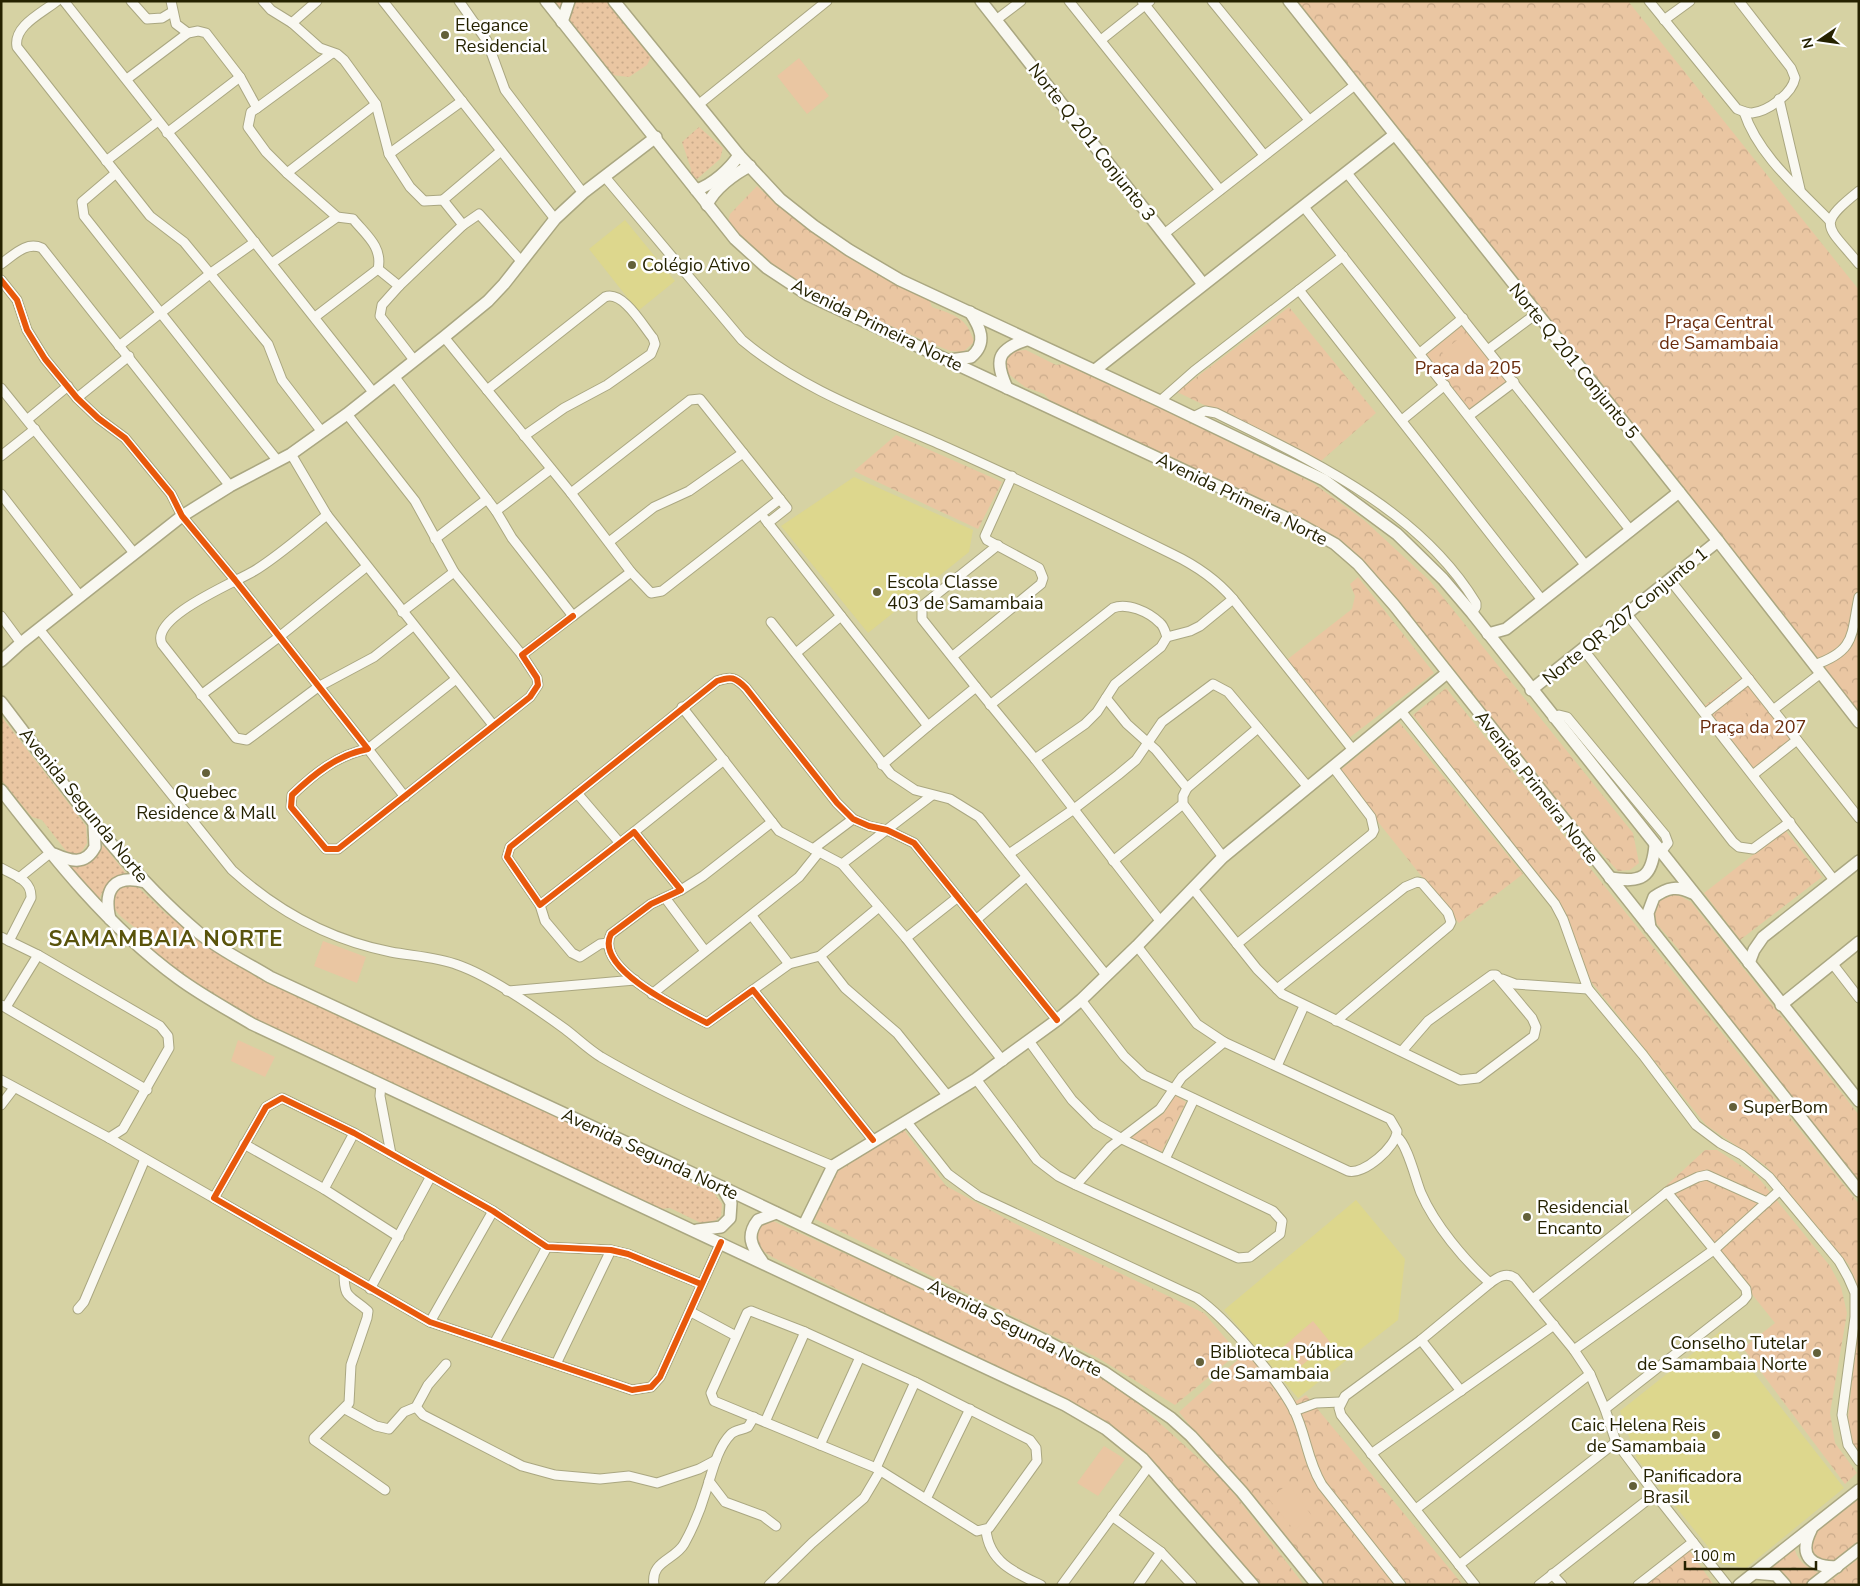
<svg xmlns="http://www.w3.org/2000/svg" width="1860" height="1586" font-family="'Nunito Sans',sans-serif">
<defs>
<pattern id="grass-dots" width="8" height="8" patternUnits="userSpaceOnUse" patternTransform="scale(1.25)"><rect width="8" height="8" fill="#eac6a2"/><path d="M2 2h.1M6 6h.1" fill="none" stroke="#c9aa8a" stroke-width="1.8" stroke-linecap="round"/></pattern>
<pattern id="park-crowns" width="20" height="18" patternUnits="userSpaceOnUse" patternTransform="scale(1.25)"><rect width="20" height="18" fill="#eac6a2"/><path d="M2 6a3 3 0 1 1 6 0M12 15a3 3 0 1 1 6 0" fill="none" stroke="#c9aa8a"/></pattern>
</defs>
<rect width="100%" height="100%" fill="#d6d2a3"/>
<g fill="#ddd78d">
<polygon points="625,220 675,281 638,311 589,249"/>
<polygon points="854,477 973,530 969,552 868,633 781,526"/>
<polygon points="1356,1200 1405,1259 1398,1320 1298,1398 1224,1310"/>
<polygon points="1721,1331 1844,1488 1746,1568 1722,1564 1637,1459 1620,1411"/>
</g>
<g fill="url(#grass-dots)">
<polygon points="553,1 607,1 651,57 647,65 629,77 611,75"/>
<polygon points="699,127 723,148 720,159 697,179 690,176 691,169 682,142"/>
<polygon points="1,716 86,826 87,843 80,854 70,856 42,820 32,817 1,780"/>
<path d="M 103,845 L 128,876 C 112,876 105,886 99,899 L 69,866 C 86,867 96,860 103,845 Z"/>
<path d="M 129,884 L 138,887 L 167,915 L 176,917 L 199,937 L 679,1172 L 683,1179 L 714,1193 L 722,1204 L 721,1216 L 711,1224 L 705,1225 L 670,1208 L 661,1209 L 257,1020 L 205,990 L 147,946 C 147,943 147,940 145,938 C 137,924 106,915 114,895 C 117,888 123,886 129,884 Z"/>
</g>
<g fill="url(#park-crowns)">
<polygon points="1286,1 1628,1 1859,290 1859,728"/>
<path d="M 757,186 L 777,205 L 843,254 L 928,296 L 932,307 C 954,315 967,317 974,342 L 963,352 L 950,351 L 805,291 L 758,257 L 728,222 L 730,214 Z"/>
<polygon points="1289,307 1376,413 1321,461 1177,392"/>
<polygon points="1465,314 1520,383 1470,421 1413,353"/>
<polygon points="1026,350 1056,365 1063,364 1143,399 1313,483 1365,521 1430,581 1633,833 1639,863 1630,870 1618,871 1594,845 1588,844 1350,548 1302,518 1055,406 1044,394 1025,387 1006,372 1005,358 1013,351"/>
<polygon points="896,435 1002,482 978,529 854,471"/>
<polygon points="1358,577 1434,673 1349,738 1284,662 1352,609 1355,596 1350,584"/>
<polygon points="1750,671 1802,742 1753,780 1700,709"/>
<polygon points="1446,688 1859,1204 1859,1291 1849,1265 1766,1166 1706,1125 1589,979 1561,910 1413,715"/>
<polygon points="1399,722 1523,874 1459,923 1338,772"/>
<polygon points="1785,830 1822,877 1740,940 1704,893"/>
<polygon points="1664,895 1678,895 1691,902 1859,1115 1859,1183 1682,963 1680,951 1656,923 1653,912 1658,899"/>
<polygon points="1175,1095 1186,1102 1161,1153 1129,1139 1164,1113"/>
<polygon points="904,1130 946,1186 1014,1223 1204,1313 1238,1353 1175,1405 1098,1358 813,1218 838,1169"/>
<polygon points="1705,1150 1717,1150 1757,1176 1830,1266 1841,1287 1847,1313 1830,1413 1835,1443 1857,1473 1845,1484 1743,1348 1775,1323 1673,1195 1655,1196"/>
<polygon points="773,1221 1099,1368 1226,1483 1304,1585 1255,1585 1205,1523 1095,1417 772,1257 756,1246 755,1235 759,1226"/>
<polygon points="1859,1320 1859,1455 1852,1445 1847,1427"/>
<polygon points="1251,1348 1296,1401 1306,1395 1463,1585 1317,1585 1179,1412"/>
<polygon points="1859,1492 1859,1542 1830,1565 1817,1561 1805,1546 1806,1534"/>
<path d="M 1793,1541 C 1795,1559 1805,1568 1821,1573 L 1807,1585 L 1788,1585 L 1774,1569 L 1761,1568 Z"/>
<polygon points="1688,1549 1714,1585 1643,1585"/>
<polygon points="1859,1558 1859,1585 1825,1585"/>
</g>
<g fill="#eac6a2">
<polygon points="799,58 829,96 807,114 777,76"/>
<polygon points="1461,337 1486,370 1467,385 1442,352"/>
<polygon points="1745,692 1756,706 1731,724 1721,710"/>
<polygon points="323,941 366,957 357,983 314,966"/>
<polygon points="238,1040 275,1057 265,1077 231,1061"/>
<polygon points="1313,1321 1330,1342 1301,1366 1284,1346"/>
<polygon points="1104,1446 1125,1459 1098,1496 1077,1483"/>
<polygon points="1288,1484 1312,1516 1294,1530 1269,1499"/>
</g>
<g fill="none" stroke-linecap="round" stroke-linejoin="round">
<g stroke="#aaa781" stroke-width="11">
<g id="street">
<path d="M 57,1 C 42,13 13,26 17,47 L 116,173 L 82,202 L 84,216 L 277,460"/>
<polyline points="64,1 373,392"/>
<polyline points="131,1 147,19 162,18 172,12"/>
<polyline points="171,1 176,24 188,33"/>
<polyline points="263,1 271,10 292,23 320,48 337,54 344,60 376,104 389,154 399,170 410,187 424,201 443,200 463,225 479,214 522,262"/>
<polyline points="383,1 555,219"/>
<polyline points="459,1 487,41 505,90 583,193"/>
<polyline points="1069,1 1220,190"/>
<polyline points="1142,1 1264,155"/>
<polyline points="1212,1 1309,120"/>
<path d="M 1649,1 L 1737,109 C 1742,111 1747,113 1752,113 C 1768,111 1792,94 1795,78 L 1791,68 L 1739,1"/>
<polyline points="996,20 1021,1"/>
<polyline points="1664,20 1690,1"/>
<polyline points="292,23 317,1"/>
<polyline points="1101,40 1150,1"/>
<polyline points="127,79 188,33 198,31 206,33 240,77 257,108 251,112 248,127 266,152 287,173"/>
<polyline points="1779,99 1800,189"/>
<polyline points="698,105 827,1"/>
<polyline points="257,108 332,53"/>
<path d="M 1744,112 C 1758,155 1799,189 1830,221"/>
<polyline points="167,133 240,77"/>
<polyline points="389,154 462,101"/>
<polyline points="106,161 158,121"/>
<polyline points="116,173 150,216 184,242 268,344 282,380 322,432"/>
<polyline points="1347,173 1631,531"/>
<path d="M 605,177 L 742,340 C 800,389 876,416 946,447 C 1022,481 1097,517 1172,554 C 1195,565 1216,579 1233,599 L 1353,750"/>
<path d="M 1859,191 C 1815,226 1827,225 1859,264"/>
<polyline points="443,200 501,151"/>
<polyline points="1304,207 1586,566"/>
<polyline points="337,217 287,173 376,104"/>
<polyline points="1164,234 1355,85"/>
<path d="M 272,263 L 337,217 L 353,219 C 366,235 383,247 378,269 L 315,317"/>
<path d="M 1,264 C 14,255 26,241 42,248 L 230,486"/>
<polyline points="378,269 399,286 463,225"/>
<path d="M 1,280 L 17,300 L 27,330 L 45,359 L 77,398 L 98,418 L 125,438 L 171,494 L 182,516 L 235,580 L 368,749 C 337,755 314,774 292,795 L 291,807 L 326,849 L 338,849 L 530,697 L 538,685 L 537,678 L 522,655 L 573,616"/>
<polyline points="399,286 382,305 380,316 414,360"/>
<polyline points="1299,290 1542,600"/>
<polyline points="444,337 571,493 631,572 651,593 662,591 780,499"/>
<polyline points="119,346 211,273 255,242"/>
<polyline points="1489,349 1536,314"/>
<polyline points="1420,353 1463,318"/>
<polyline points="394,376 496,511 512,538 573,616 631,572"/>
<polyline points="1,388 134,553"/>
<path d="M 487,390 L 605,297 C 623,290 643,326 653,338 L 655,344 L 651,354 L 607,385 L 564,408 L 524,436"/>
<polyline points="77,398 129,356"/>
<polyline points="1160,401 1194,371 1343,256"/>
<polyline points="347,414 415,501 454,572 522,655"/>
<polyline points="1470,415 1514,382"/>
<path d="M 1193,417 L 1205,411 L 1216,413 C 1310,460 1418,508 1476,603 L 1476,607 L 1472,613"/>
<polyline points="28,419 68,386"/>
<polyline points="1402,420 1445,385"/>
<polyline points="291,454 327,515 493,725"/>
<polyline points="1,456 35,429"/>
<polyline points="571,493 690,400 700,399 787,508 768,523"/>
<polyline points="1,494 80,596"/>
<polyline points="496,511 551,469"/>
<path d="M 327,515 C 303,534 280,555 254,571 C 236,582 149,617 162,644 L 236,738 L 247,740 L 318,687 L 374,657 L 413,626"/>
<polyline points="765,519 841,616"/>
<polyline points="435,539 487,499"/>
<polyline points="609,542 654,507 689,491 743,453"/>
<polyline points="1670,580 1859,818"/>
<polyline points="402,612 454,572"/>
<polyline points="1627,614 1834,880"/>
<polyline points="1,616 21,643"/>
<polyline points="771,622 891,774 915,790 950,799 979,817 1106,975"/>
<path d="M 39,629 L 232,870 C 278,912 330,940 391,952 C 413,956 437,957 458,965 C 492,977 536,1008 565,1029 C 577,1038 588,1049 601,1057 C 675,1100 754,1133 833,1166"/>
<polyline points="1583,649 1733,842 1739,847 1753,849 1790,822"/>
<polyline points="796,653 841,616 928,726 976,687 1035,759 1161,922"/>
<polyline points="953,656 1041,584 1043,578 1039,568 987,540 985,536 1012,476"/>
<path d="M 1814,665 C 1856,651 1851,635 1859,597"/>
<polyline points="976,687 922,619 922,606 998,545"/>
<polyline points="201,695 279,637 366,567"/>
<polyline points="1106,698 1127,724 1156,750 1187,788 1183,796 1183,804 1223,857"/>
<path d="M 990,705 L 1113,608 C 1127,602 1149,612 1160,623 C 1164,626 1165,632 1167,637 L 1190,631 L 1200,626 L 1233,599"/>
<polyline points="682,707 779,831 842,864 931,796"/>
<polyline points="1773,710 1821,673"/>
<polyline points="1401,711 1555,904 1563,919 1588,989 1643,1055 1696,1125 1720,1143 1742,1155 1769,1177 1839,1261 1848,1277 1855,1293 1855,1317 1842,1415 1848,1445 1859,1461"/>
<polyline points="1706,713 1749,679"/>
<polyline points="1553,718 1559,715 1567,717 1665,835 1668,843 1661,852"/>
<polyline points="1035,759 1085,724 1097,712 1115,684 1161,647 1167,637"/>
<polyline points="882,765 928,726"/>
<polyline points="1754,774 1797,740"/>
<polyline points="1187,788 1258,728"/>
<polyline points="577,793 619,842"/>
<polyline points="405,797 368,749 456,679"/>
<polyline points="634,832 724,760"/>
<polyline points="813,849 853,819"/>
<polyline points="1009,854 1074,809 1118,775 1136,760 1162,722 1213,684 1228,692 1308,787"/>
<polyline points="1113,861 1183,804"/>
<polyline points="842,864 906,938 1003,1061"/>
<path d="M 1,868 C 15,876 32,880 31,898 L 9,941"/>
<polyline points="19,878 50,853"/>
<polyline points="681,890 703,876 772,822"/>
<polyline points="1194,890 1257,969 1282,994 1460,1080 1478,1078 1534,1036 1536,1027 1532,1018 1496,975 1492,975 1428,1021 1402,1051"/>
<polyline points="666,899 705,951"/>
<polyline points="540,905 545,921 572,953 580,957 600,944 608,943"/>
<polyline points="879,907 820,956 845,988 897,1033 947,1095"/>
<polyline points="752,916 789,964"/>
<polyline points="977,919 1026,877"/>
<polyline points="1,937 38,955 160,1026 168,1036 169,1048 123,1129 109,1138 1,1080"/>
<polyline points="906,938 958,897"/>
<polyline points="1237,944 1372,834 1374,830 1371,817 1333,767"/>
<polyline points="1832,963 1859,998"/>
<polyline points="1502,979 1515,984 1588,989"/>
<polyline points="1277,989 1405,887 1417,882 1422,883 1448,913 1451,922 1449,926 1336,1021"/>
<polyline points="753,990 789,964 820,956"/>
<polyline points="507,991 635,980"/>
<polyline points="652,994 799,877 819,852"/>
<path d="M 1081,1000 L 1124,1056 L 1144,1075 L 1348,1171 C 1363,1176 1397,1146 1397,1131 L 1390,1119 L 1224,1042 L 1197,1024 L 1137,946"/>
<polyline points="1,1005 147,1090"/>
<polyline points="6,1007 38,955"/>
<polyline points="1277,1066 1304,1006"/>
<polyline points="976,1079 1037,1160 1058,1176 1076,1185 1238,1258 1250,1257 1280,1234 1282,1221 1273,1211 1122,1139 1096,1124 1072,1100 1029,1041"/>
<polyline points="381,1084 380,1096 391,1154"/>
<polyline points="1,1105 14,1088"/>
<path d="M 906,1121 L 948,1174 L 978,1196 L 1197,1298 C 1226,1318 1278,1379 1294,1410 C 1306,1434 1307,1460 1322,1485 L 1401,1585"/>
<path d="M 1397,1137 C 1407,1143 1416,1181 1421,1193 C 1435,1225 1464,1260 1490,1283"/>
<polyline points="109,1138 214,1198"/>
<path d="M 873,1140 L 753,990 L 707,1023 C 684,1011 593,969 611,934 L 651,904 L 681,890 L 634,832 L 540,905 L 507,857 L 510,847 L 717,681 C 731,676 735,677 746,688 L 837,803 L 853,819 L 869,826 L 887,830 L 914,843 L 1057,1020"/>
<polyline points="244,1144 324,1189 399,1237"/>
<polyline points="1165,1159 1194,1099"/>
<polyline points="1076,1185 1110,1147 1160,1109 1182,1077 1224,1042"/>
<polyline points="324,1189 354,1133"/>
<polyline points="1667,1192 1698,1177 1707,1175 1767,1202"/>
<path d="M 344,1272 C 344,1300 349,1294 368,1311 L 367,1318 L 351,1365 L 349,1403 L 314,1438 L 314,1440 L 385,1490"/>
<polyline points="701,1284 628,1254 611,1250 547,1247 493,1211 354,1133 282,1098 266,1107 214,1198 430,1322 632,1390 651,1387 660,1377 721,1242"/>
<polyline points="370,1289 431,1176"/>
<polyline points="1533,1299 1667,1192 1746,1289 1747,1296 1743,1301 1605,1409"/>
<polyline points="78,1309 84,1302 145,1159"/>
<polygon points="751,1311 805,1332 915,1382 1030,1440 1036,1448 1037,1461 989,1528 977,1531 876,1468 714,1401 711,1393 747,1313"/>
<polyline points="691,1312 736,1336"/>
<polyline points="430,1322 493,1211"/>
<polyline points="1421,1340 1461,1391"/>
<polyline points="495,1342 547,1247"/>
<polyline points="1574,1350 1715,1249 1780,1190"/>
<polyline points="556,1364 611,1250"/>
<polyline points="416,1407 423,1415 522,1466 555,1475 600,1479 629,1476 657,1483 699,1469 716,1460"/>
<polyline points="345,1409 376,1426 389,1429 404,1412 416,1407 428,1385 446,1364"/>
<polyline points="1294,1411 1316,1403 1341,1402"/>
<polyline points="765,1422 805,1332"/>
<polyline points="820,1445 860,1357"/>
<polyline points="1371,1454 1554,1325"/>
<polyline points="876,1468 915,1382"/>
<polyline points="709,1481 725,1502 763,1516 776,1526"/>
<polyline points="1655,1494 1727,1585"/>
<polyline points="926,1499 970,1409"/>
<polyline points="1416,1509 1590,1374"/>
<polyline points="1112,1516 1161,1552 1192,1585"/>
<path d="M 986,1530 C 989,1562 1015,1573 1041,1585"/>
<polyline points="1459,1565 1616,1442"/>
<polyline points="1552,1574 1562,1585"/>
<path d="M 654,1585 C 650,1561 675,1560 684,1544 C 693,1528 701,1508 706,1491 C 712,1473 717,1448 731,1434 C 735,1430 742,1430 748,1427 L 754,1417"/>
<polyline points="769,1585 812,1543 864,1498 880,1471"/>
<polyline points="1062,1585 1149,1466"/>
<polyline points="1138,1585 1161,1552"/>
<path d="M 1475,1585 L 1341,1415 L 1339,1408 L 1345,1396 L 1421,1340 L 1490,1283 C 1498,1277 1506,1272 1515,1278 L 1574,1350 L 1590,1374 L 1605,1409 L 1616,1442 L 1655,1494 L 1539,1585"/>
<polyline points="1638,1585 1693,1542"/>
</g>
</g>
<g stroke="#aaa781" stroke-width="14">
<g id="secondary">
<polyline points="546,1 735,239 767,268 808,295 1301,525 1335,544 1358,564 1394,605 1859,1191"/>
<polyline points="614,1 739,155 780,199 814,226 849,250 900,280 1160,401 1324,480 1397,534 1443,579 1472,613 1859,1101"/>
<polyline points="981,1 1203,284"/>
<polyline points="1289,1 1718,541 1859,722"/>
<polyline points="562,22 569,1"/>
<path d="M 696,190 C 712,185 730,169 739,155"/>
<path d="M 707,205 C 714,189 734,174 750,166"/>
<path d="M 950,360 L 971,357 C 988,343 980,327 970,312"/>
<polyline points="1095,370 1394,135"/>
<path d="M 1007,388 C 995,361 996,350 1026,340"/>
<polyline points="1488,634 1506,629 1679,492"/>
<polyline points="1,661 21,643 182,516 230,486 291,454 347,414 444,337 488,301 504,284 555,219 583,193 656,137"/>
<polyline points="1531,690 1718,541"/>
<path d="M 1,702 C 63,783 121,867 199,933 C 220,950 247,963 270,977 L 722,1187 L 1040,1338 L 1104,1372 L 1171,1418 L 1191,1436 L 1242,1492 L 1317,1585"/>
<path d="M 1,790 C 53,857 108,927 178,978 C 201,995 227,1009 252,1024 L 1065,1405 L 1106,1429 L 1143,1459 L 1253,1585"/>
<path d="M 54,854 C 70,861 85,866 95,847 L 94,825"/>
<path d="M 1610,878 C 1642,883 1652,878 1655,845"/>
<path d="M 110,919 C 103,889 114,874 145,882"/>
<path d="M 1650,928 L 1648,913 L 1654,897 C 1667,888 1677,885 1692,893"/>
<polyline points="1749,963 1754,950 1763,937 1859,861"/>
<polyline points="1781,1005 1859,942"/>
<polyline points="804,1225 833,1166 976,1079 1057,1020 1081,1000 1137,946 1223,857 1447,673"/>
<polyline points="697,1230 721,1227 730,1218 731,1203 722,1187"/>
<path d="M 762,1261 C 751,1246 746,1235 758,1220 L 776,1213"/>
<path d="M 1811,1530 C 1798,1556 1811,1567 1837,1567"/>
<polyline points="1754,1573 1776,1575 1785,1585"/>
<polyline points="1739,1585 1859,1490"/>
<polyline points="1813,1585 1859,1549"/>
</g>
</g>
<use href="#street" stroke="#f9f8f1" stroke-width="9"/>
<use href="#secondary" stroke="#f9f8f1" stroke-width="11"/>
<g stroke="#fff" stroke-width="9">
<g id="cycleway">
<path d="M 1,280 L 17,300 L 27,330 L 45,359 L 77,398 L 98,418 L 125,438 L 171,494 L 182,516 L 235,580 L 368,749 C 337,755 314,774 292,795 L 291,807 L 326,849 L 338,849 L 530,697 L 538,685 L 537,678 L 522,655 L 573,616"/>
<path d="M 873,1140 L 753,990 L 707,1023 C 684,1011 593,969 611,934 L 651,904 L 681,890 L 634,832 L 540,905 L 507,857 L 510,847 L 717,681 C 731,676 735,677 746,688 L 837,803 L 853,819 L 869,826 L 887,830 L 914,843 L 1057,1020"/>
<polyline points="701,1284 628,1254 611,1250 547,1247 493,1211 354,1133 282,1098 266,1107 214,1198 430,1322 632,1390 651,1387 660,1377 721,1242"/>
</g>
</g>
<use href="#cycleway" stroke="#e8590c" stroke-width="6"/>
</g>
<g fill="#636039" stroke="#fff" stroke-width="2">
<circle cx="445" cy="35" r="5"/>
<circle cx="632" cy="265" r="5"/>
<circle cx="877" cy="592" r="5"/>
<circle cx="206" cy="773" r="5"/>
<circle cx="1733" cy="1107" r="5"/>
<circle cx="1527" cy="1217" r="5"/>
<circle cx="1817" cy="1353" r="5"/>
<circle cx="1200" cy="1362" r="5"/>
<circle cx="1716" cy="1435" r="5"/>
<circle cx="1633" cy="1486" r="5"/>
</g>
<g text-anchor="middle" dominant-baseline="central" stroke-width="5" stroke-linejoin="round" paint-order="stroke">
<g font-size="18" fill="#252200" stroke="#fff" text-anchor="start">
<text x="455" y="25">Elegance<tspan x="455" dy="21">Residencial</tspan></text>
<text x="642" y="265">Colégio Ativo</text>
<text x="887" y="582">Escola Classe<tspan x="887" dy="21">403 de Samambaia</tspan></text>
<text x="206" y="792" text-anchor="middle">Quebec<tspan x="206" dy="21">Residence &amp; Mall</tspan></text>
<text x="1743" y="1107">SuperBom</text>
<text x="1537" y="1207">Residencial<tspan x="1537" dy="21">Encanto</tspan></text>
<text x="1807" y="1343" text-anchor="end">Conselho Tutelar<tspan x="1807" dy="21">de Samambaia Norte</tspan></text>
<text x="1210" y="1352">Biblioteca Pública<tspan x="1210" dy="21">de Samambaia</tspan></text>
<text x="1706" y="1425" text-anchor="end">Caic Helena Reis<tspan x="1706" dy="21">de Samambaia</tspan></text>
<text x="1643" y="1476">Panificadora<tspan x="1643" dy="21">Brasil</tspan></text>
</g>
<g font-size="18" fill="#252200" stroke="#fff">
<text transform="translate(1092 142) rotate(52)">Norte Q 201 Conjunto 3</text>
<text transform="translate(877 325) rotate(26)">Avenida Primeira Norte</text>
<text transform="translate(1574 361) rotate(51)">Norte Q 201 Conjunto 5</text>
<text transform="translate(1242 499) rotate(26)">Avenida Primeira Norte</text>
<text transform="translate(1625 616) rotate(-39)">Norte QR 207 Conjunto 1</text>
<text transform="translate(1537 787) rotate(52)">Avenida Primeira Norte</text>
<text transform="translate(84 805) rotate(51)">Avenida Segunda Norte</text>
<text transform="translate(650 1154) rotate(25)">Avenida Segunda Norte</text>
<text transform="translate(1015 1328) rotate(27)">Avenida Segunda Norte</text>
</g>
<g font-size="18" fill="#692b0b" stroke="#fff">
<text x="1719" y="322">Praça Central<tspan x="1719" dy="21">de Samambaia</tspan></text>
<text x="1468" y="368">Praça da 205</text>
<text x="1753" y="727">Praça da 207</text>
</g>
<g font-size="22" font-weight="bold" letter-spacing="1" fill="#59530b" stroke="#fff">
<text x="166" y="939">SAMAMBAIA NORTE</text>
</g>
</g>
<rect width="1860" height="1586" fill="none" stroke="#252200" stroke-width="5"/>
<g transform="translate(1820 40) rotate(257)" stroke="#ffffff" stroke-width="4" paint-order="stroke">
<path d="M0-4L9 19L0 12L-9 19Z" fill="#252200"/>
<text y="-8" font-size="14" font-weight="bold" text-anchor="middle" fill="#252200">N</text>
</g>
<path d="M1685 1561v8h131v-8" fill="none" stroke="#252200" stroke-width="2.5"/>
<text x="1692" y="1561" font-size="15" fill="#252200" stroke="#ffffff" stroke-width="4" paint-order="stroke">100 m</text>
</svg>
